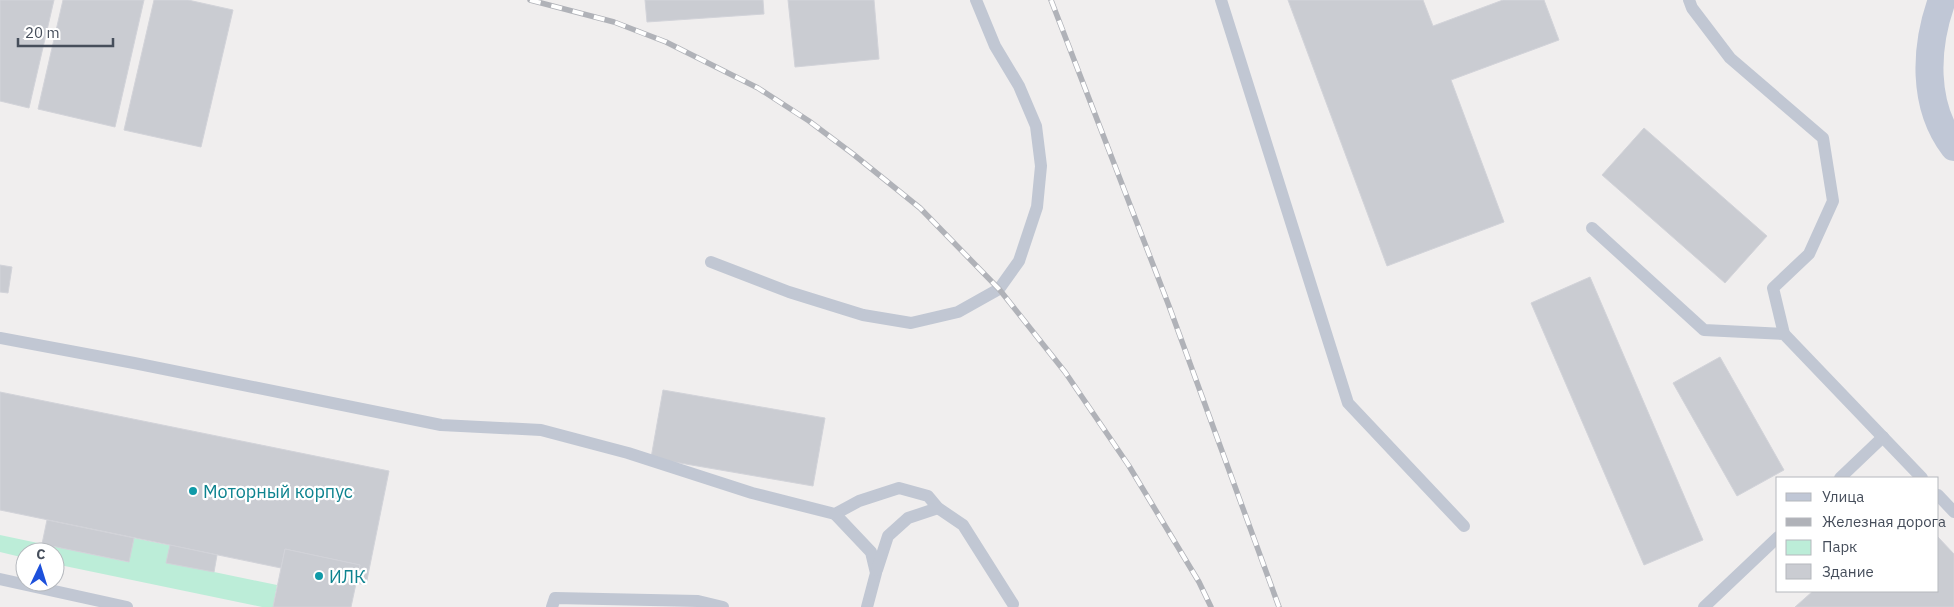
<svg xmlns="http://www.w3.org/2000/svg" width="1954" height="607" font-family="'IBM Plex Sans',sans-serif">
<rect width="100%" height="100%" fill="#f0eeee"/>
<polygon fill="#bcedd8" points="0,535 128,562 134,538 217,555 214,572 277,585 273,607 262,607 55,564 55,552 25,552 25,558 0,552"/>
<g fill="#caccd2" stroke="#d2d3d9">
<polygon points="0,0 54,0 29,108 0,101"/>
<polygon points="63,0 144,0 115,127 38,109"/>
<polygon points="154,0 188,0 233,10 201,147 124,130"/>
<polygon points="645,0 763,0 764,14 647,22"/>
<polygon points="788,0 874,0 879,59 795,67"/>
<polygon points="1288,0 1423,0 1433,26 1503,0 1544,0 1559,40 1451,80 1504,222 1387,266"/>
<polygon points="1644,128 1767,236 1725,283 1602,175"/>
<polygon points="0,265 12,267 8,293 0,292"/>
<polygon points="1590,277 1703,540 1644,565 1531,303"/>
<polygon points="1720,357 1784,470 1737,496 1673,383"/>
<polygon points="663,390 825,418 813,486 651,458"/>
<polygon points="0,392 389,471 366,585 356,583 360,565 285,549 281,568 0,510"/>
<polygon points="47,520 134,538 129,562 42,544"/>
<polygon points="1938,537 1954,554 1954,607 1795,607 1813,591 1938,591"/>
<polygon points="170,545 217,555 214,572 166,563"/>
<polygon points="285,549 360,565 351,607 273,607"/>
</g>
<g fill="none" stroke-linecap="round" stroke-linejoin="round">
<g stroke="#c1c7d3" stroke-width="12">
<polyline points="1221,0 1348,403 1464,526"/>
<polyline points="1689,0 1692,8 1730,58 1823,138 1833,201 1809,254 1773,288 1784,334"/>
<polyline points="1592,228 1704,330 1784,334 1922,478"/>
<polyline points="711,262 789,292 863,315 911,323 958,312 999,289 1019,261 1037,207 1041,166 1036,126 1019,86 995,46 976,0"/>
<polyline points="0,338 134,363 441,425 541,430 628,453 752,493 835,514 859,501 899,488 928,496 938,508 963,525 1013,604"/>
<polyline points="1840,478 1883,437"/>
<polyline points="1938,495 1954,512"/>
<polyline points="835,514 871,552 876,573 867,607"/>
<polyline points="877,570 888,536 908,518 938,508"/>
<polyline points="0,579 127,607"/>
<polyline points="552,607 555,598 698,601 723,607"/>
<polyline points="1704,607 1778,537"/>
</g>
<path stroke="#c0c7d6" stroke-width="28" d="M 1942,0 C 1925,47 1922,105 1954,147"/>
<g stroke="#b0b2b8" stroke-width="5.5">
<g id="rail">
<polyline points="530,0 614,22 666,42 758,88 809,121 853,154 920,208 999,289 1065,372 1129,466 1199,582 1211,607"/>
<polyline points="1051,0 1169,306 1279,607"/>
</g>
</g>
<use href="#rail" stroke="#fff" stroke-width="4" stroke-dasharray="11" stroke-linecap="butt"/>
</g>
<g fill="#0f9aa8" stroke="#fff" stroke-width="2">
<circle cx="193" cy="491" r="5"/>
<circle cx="319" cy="576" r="5"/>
</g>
<g text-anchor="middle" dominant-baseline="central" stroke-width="4.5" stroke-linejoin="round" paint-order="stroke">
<g font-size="18" fill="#0d838f" stroke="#fff" text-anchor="start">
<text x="203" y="491">Моторный корпус</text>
<text x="329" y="576">ИЛК</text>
</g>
</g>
<rect x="1776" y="477" width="162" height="115" fill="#ffffff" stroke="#b5b8bd"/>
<rect x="1786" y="493" width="25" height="8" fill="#c0c7d6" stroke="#b5b8bd"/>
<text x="1822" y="502" font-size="15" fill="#464e5b">Улица</text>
<rect x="1786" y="518" width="25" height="8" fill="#b0b2b8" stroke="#b5b8bd"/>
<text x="1822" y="527" font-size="15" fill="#464e5b">Железная дорога</text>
<rect x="1786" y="540" width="25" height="15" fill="#bcedd8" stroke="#b5b8bd"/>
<text x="1822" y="552" font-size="15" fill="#464e5b">Парк</text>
<rect x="1786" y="564" width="25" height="15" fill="#caccd2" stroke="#b5b8bd"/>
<text x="1822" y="577" font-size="15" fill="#464e5b">Здание</text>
<g transform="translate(40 567) rotate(4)"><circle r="24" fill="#ffffff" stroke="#b5b8bd"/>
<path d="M0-4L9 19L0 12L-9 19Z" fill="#1d50db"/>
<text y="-8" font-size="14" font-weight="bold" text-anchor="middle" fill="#464e5b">С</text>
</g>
<path d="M18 38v8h95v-8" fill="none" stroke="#464e5b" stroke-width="2.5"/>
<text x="25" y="38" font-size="15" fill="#464e5b" stroke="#ffffff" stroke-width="4" paint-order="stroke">20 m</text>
</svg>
